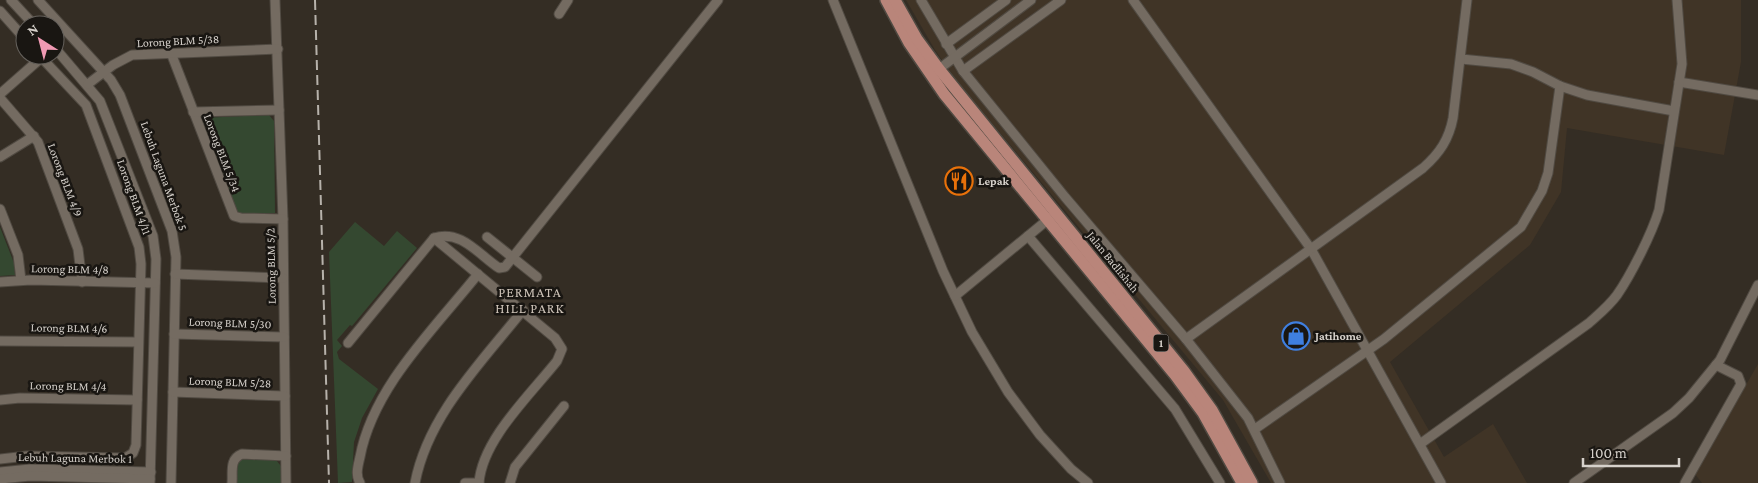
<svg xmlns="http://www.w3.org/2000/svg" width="1758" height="483" font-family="'Crimson Pro',serif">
<rect width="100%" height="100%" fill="#342d24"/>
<g fill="#403426">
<polygon points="906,0 1741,0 1741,62 1724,155 1567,128 1561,192 1530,245 1390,362 1444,457 1493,424 1527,483 1271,483 1223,400 956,80 935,50"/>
<polygon points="1758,364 1758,483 1702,483 1695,474"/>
</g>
<g fill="#344830">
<polygon points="269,115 274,121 275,213 237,213 200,118"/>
<polygon points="355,222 384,246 397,231 417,248 352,326 350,325 337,340 342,346 337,352 339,359 378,389 362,418 354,442 352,482 338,483 329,252"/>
<polygon points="0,227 14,263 15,275 0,276"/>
<polygon points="237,459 276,460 281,466 281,483 237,483"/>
</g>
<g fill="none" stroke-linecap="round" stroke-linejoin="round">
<g stroke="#504a42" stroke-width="11">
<g id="minor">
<polyline points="11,0 34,25"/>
<polyline points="38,0 111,80 120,95 172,231 176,257 171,483"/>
<polyline points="275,0 283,219 286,483"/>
<polyline points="833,0 943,271 972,332 1008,392 1040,435 1071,469 1088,483"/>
<polyline points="921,0 963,71 1065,197 1186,339 1248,418 1280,483"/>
<polyline points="1133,0 1311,249 1441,483"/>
<polyline points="0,11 25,39"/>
<polyline points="559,14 568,0"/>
<polyline points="946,44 1006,0"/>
<polyline points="55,48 100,101 153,236 156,259 150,483"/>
<polyline points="171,53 234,216 241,218 283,219"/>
<polyline points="1461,59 1511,64 1533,72 1560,86 1587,95 1674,111"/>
<polyline points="963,71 1061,0"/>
<polyline points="935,72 1031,0"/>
<polyline points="1679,82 1758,95"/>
<polyline points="88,84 113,65 132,55 278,49"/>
<polyline points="0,94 41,58"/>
<polyline points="0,98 38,142 78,249 82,282"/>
<polyline points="193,112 279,110"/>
<polyline points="0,157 34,136"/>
<polyline points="0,209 18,255 21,280"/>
<polyline points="1028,236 1175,409 1220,483"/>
<polyline points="487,237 537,277"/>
<path d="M 434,238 L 555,338 L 562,349 L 557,361 C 530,395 482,440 479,483"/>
<polyline points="175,274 283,278"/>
<polyline points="0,282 31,280 155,283"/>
<polyline points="955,296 1051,217"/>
<polyline points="174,334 284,337"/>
<path d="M 1186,339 L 1423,168 C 1440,153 1449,139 1453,118 L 1467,0"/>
<polyline points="0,341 138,342"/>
<path d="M 348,343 L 434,238 C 461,229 479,255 499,268 L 505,267 L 718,0"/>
<polyline points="173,392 285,396"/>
<polyline points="0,400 20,398 137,400"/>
<polyline points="1255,429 1384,339 1521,227 1542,191 1548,173 1560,86"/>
<path d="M 1420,444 L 1589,323 C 1599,314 1609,306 1617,295 C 1631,275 1652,233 1659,210 L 1682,64 L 1677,0"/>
<polyline points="0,459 27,456 125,458 133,453 136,445 141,264 139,247 86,105 39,55"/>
<polyline points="0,472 30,469 151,472"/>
<polyline points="0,479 30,476 150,479"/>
<path d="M 232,483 C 233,472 229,459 242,454 L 286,456"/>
<path d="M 360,483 C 355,475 358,466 360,457 C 373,387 435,328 478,274"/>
<path d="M 415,483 C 428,415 481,363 523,310"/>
<polyline points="465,483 479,483"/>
<polyline points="510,483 515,467 564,406"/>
<polyline points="1574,483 1673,413 1689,398 1720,360 1758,285"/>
<polyline points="1685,483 1741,384 1738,376 1716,365"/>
</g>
</g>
<g stroke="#504a42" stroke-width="14">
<g id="major">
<polyline points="886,0 909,43 944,94 1175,375 1203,413 1242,483"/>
<polyline points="895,0 917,39 939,69 1184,371 1212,410 1252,483"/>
</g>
</g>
<use href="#minor" stroke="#746b61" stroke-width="9"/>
<use href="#major" stroke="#b9857a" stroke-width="11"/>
<polyline stroke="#b7b2ab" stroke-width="2" stroke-dasharray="10 5" stroke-linecap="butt" points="315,0 329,483"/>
</g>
<defs>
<g id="restaurant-ring" transform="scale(1.4375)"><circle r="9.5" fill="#191612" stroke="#e8710a" stroke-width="1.5"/><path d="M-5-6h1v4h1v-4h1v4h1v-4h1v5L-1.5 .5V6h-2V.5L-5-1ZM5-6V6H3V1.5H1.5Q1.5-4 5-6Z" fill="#e8710a"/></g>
<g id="shop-ring" transform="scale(1.4375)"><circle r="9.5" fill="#191612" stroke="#3f7fe0" stroke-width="1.5"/><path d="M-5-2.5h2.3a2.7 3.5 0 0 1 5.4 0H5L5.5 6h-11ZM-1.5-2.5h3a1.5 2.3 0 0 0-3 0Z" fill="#3f7fe0"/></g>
</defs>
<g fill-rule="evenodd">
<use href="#restaurant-ring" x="959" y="181"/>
<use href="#shop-ring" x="1296" y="336"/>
</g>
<g text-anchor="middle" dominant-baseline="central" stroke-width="5" stroke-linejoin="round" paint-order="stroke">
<rect fill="#191612" stroke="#9d9994" stroke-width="1" x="1153.5" y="334.5" width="15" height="17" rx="4"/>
<g font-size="11" font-weight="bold" fill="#d6d1cb">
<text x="1161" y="343">1</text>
</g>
<g font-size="12" fill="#d6d1cb" stroke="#191612">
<text transform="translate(178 41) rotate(-3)">Lorong BLM 5/38</text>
<text transform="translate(222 153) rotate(69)">Lorong BLM 5/34</text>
<text transform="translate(164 176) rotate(70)">Lebuh Laguna Merbok 5</text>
<text transform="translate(65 180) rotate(69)">Lorong BLM 4/9</text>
<text transform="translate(134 197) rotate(70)">Lorong BLM 4/11</text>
<text transform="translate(1113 262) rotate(51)">Jalan Badlishah</text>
<text transform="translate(271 266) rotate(-91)">Lorong BLM 5/2</text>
<text transform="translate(70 269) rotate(1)">Lorong BLM 4/8</text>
<text transform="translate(230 323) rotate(2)">Lorong BLM 5/30</text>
<text transform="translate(69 328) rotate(1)">Lorong BLM 4/6</text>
<text transform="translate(230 382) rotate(2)">Lorong BLM 5/28</text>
<text transform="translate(68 386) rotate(1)">Lorong BLM 4/4</text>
<text transform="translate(75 458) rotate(1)">Lebuh Laguna Merbok 1</text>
</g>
<g font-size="12" font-weight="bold" fill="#d6d1cb" stroke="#191612" text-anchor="start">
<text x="978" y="181">Lepak</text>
<text x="1315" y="336">Jatihome</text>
</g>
<g font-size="14" letter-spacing="1" fill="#ccc2b7" stroke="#191612">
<text x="530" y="292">PERMATA<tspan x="530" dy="16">HILL PARK</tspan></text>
</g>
</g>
<g transform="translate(40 40) rotate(324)"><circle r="24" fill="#191612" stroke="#65615c"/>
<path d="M0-4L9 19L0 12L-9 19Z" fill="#f19ab4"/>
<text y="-8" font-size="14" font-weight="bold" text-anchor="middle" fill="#d6d1cb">N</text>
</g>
<path d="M1583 458v8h96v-8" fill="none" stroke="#d6d1cb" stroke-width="2.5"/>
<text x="1590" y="458" font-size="15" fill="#d6d1cb" stroke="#191612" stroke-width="4" paint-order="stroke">100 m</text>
</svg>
